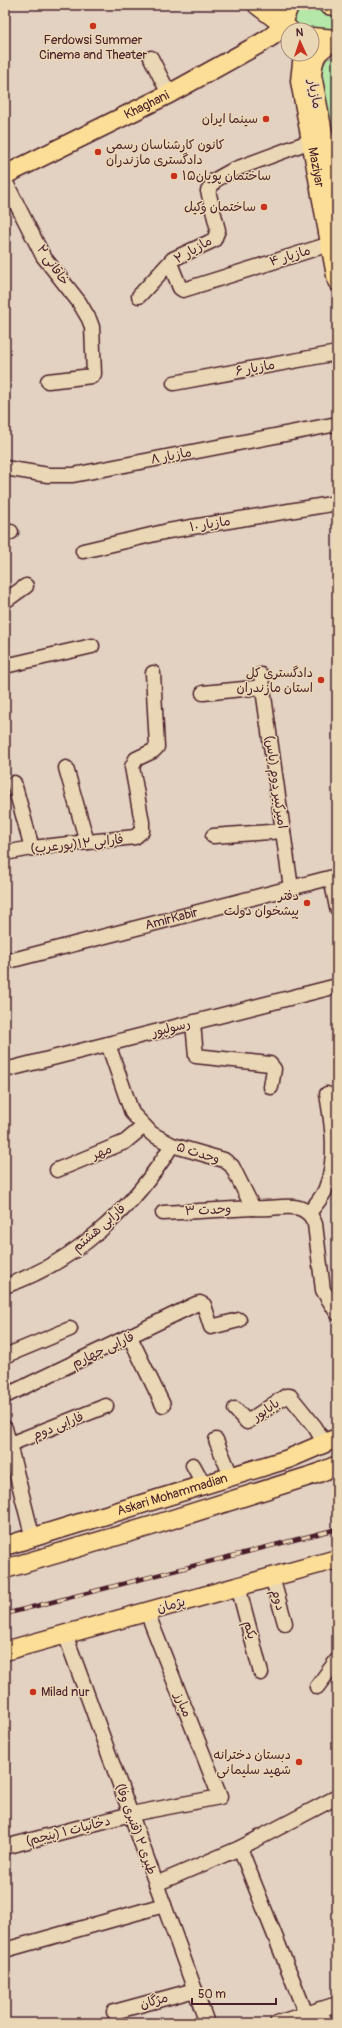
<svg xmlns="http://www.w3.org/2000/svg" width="342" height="2028" font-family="Pangolin,'Playpen Sans Arabic',sans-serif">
<rect width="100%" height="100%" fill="#e3d2c1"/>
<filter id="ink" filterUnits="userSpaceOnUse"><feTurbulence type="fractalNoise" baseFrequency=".025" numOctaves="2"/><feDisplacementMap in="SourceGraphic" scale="8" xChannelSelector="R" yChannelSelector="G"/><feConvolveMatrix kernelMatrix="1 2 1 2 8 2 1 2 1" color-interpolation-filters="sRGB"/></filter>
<g filter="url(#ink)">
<g fill="#b5e7a8" stroke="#80836a">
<path d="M 319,7 L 337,11 L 337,35 L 307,30 L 294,22 C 295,8 308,8 319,7 Z"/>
<polygon points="337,56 337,173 318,76 327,59"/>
</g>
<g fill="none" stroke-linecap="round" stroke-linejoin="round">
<g stroke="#4a1f2b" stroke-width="17">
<g id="minor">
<polyline points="151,58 169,94"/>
<polyline points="5,181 43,256 79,302 89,319 92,327 94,374 92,376 48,381"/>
<polyline points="170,263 180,288 183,290 330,244"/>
<polyline points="139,296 173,259 214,240 218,230 208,191 215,180 233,170 311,141"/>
<polyline points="174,383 337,353"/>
<polyline points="5,468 48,475 73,475 337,424"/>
<polyline points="5,535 11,532"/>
<polyline points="83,551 168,531 337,503"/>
<polyline points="5,601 26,586"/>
<polyline points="5,666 92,646"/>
<polyline points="261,675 291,888"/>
<polyline points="203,693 263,687"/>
<polyline points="66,768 87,842"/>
<polyline points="14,783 32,848"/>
<polyline points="213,836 283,831"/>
<polyline points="5,853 32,848 135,837 142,831 142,822 132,767 136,759 153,751 157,747 153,673"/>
<polyline points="331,878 337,908"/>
<path id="s1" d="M 5,962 L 337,876"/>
<polyline points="193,1023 196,1056 270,1064 274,1069 271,1087"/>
<path d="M 108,1044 L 132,1113 L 152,1134 L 172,1145 L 224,1160 L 232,1166 L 253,1208 C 277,1211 304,1196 315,1224 L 323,1290 L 337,1313"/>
<polyline points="5,1070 337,986"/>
<polyline points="57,1170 125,1142 144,1126"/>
<polyline points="163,1213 253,1208"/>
<path d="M 309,1213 C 315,1205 323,1197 326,1188 C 338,1158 332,1124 327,1094"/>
<path d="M 5,1286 C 75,1262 134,1208 172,1145"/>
<polyline points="130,1337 163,1405"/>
<polyline points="5,1356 70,1329"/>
<polyline points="5,1396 196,1304 200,1303 204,1305 211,1327 239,1320"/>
<polyline points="235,1409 247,1422 286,1396 290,1396 315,1427 325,1444"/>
<polyline points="5,1428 33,1539"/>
<polyline points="216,1440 231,1476"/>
<polyline points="5,1446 106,1406"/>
<polyline points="193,1465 204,1485"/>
<polyline points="272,1577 285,1623"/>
<polyline points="238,1586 261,1673"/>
<polyline points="65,1634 207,2023"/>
<polyline points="317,1687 337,1660"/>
<polyline points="5,1847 131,1814 220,1797 147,1612"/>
<polyline points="240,1848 306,2014"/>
<polyline points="156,1884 240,1848 337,1797"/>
<polyline points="5,1950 164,1905"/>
<polyline points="320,2009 325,2023"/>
<polyline points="114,2012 195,1990"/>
<polyline points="277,2023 337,2004"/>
</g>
</g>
<g stroke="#4a1f2b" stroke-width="21">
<g id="major">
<polyline points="257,5 290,30"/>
<polyline points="328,5 337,7"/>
<polyline points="312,37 337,39"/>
<path d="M 336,39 C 318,52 314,52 312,75 L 337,206"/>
<path id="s2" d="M 303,54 L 300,81 L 337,281"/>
<path id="s3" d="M 5,175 L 169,94 L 261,43 C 269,38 277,34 282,26 C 287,20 284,11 291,5"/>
<path id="s4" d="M 5,1546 L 288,1459 L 337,1438"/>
<polyline points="5,1569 151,1526 319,1473 337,1465"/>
<polyline points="5,1651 337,1559"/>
</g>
</g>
<use href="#minor" stroke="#ead7b5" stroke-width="14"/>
<use href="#major" stroke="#fcde96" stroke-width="18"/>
<g stroke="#4a1f2b" stroke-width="4.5">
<polyline id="rail" points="5,1614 337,1529"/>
</g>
<use href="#rail" stroke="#ead7b5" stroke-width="3" stroke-dasharray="9" stroke-linecap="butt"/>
</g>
</g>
<g fill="#c8321e" stroke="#ead7b5" stroke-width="1.5">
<circle cx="93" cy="26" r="4"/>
<circle cx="266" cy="119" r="4"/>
<circle cx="98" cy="152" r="4"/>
<circle cx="174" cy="176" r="4"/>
<circle cx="264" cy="207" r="4"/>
<circle cx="321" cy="680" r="4"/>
<circle cx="307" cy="903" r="4"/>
<circle cx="33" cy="1692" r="4"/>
<circle cx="299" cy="1762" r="4"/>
</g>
<g text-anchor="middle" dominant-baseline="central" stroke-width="3" stroke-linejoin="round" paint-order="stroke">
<g font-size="13" fill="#4a1f2b" stroke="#ead7b5" text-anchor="end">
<text x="93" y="40" text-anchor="middle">Ferdowsi Summer<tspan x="93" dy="15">Cinema and Theater</tspan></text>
<text x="258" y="119">سینما ایران</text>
<text x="106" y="145" text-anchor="start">کانون کارشناسان رسمی<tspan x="106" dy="15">دادگستری مازندران</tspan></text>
<text x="182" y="176" text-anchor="start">ساختمان پویان۱۵</text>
<text x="256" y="207">ساختمان وکیل</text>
<text x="313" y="673">دادگستری کل<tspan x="313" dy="15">استان مازندران</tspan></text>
<text x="299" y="896">دفتر<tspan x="299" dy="15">پیشخوان دولت</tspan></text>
<text x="41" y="1692" text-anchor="start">Milad nur</text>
<text x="291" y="1755">دبستان دخترانه<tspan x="291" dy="15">شهید سلیمانی</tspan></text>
</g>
<g font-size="13" fill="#4a1f2b" stroke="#ead7b5">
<text transform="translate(315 94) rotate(80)">مازیار</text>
<text stroke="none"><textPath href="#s3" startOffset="158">Khaghani</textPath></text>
<text stroke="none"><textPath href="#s2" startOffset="115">Maziyar</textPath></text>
<text transform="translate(193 250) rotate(-30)">مازیار ۲</text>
<text transform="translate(290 256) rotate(-17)">مازیار ۴</text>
<text transform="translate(53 265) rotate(55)">خاقانی ٣</text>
<text transform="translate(255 368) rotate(-10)">مازیار ۶</text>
<text transform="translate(171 456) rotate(-11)">مازیار ٨</text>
<text transform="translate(210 524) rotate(-9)">مازیار ١٠</text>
<text transform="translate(276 782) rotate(82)">امیرکبیر دوم (یاس)</text>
<text transform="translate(77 844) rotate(-6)">فارابی ۱۲(پورعرب)</text>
<text stroke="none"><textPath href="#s1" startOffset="172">AmirKabir</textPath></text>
<text transform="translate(171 1028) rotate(-14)">رسولپور</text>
<text transform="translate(102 1152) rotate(-22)">مهر</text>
<text transform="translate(198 1153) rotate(17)">وحدت ۵</text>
<text transform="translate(208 1210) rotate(-3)">وحدت ۳</text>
<text transform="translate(99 1228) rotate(-41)">فارابی هشتم</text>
<text transform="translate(103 1350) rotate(-25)">فارابی چهارم</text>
<text transform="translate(266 1410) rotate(-34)">باباپور</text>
<text transform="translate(58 1426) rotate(-22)">فارابی دوم</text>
<text stroke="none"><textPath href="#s4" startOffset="175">Askari Mohammadian</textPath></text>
<text transform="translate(278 1600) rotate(75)">دوم</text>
<text transform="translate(171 1605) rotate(-15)">پژمان</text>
<text transform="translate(250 1630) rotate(75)">یکم</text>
<text transform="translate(183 1705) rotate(68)">مبارز</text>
<text transform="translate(136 1829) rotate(70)">طبری ۲ (قنبری وفا)</text>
<text transform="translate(68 1831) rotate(-14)">دخانیات ۱ (پنجم)</text>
<text transform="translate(154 2001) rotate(-15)">مژگان</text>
</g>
</g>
<rect width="342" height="2028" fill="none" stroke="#ead7b5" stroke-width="20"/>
<rect x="10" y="10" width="322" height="2008" fill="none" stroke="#4a1f2b" stroke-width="1.5" filter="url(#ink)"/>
<g transform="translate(300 42) rotate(357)"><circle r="19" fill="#ead7b5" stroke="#aa8d7e"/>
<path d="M0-3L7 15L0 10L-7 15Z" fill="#c8321e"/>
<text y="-6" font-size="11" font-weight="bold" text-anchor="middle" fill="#4a1f2b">N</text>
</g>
<path d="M192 1998v6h84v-6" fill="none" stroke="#4a1f2b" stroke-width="2"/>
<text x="198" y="1998" font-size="12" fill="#4a1f2b" stroke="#ead7b5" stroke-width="3" paint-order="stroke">50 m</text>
</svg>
